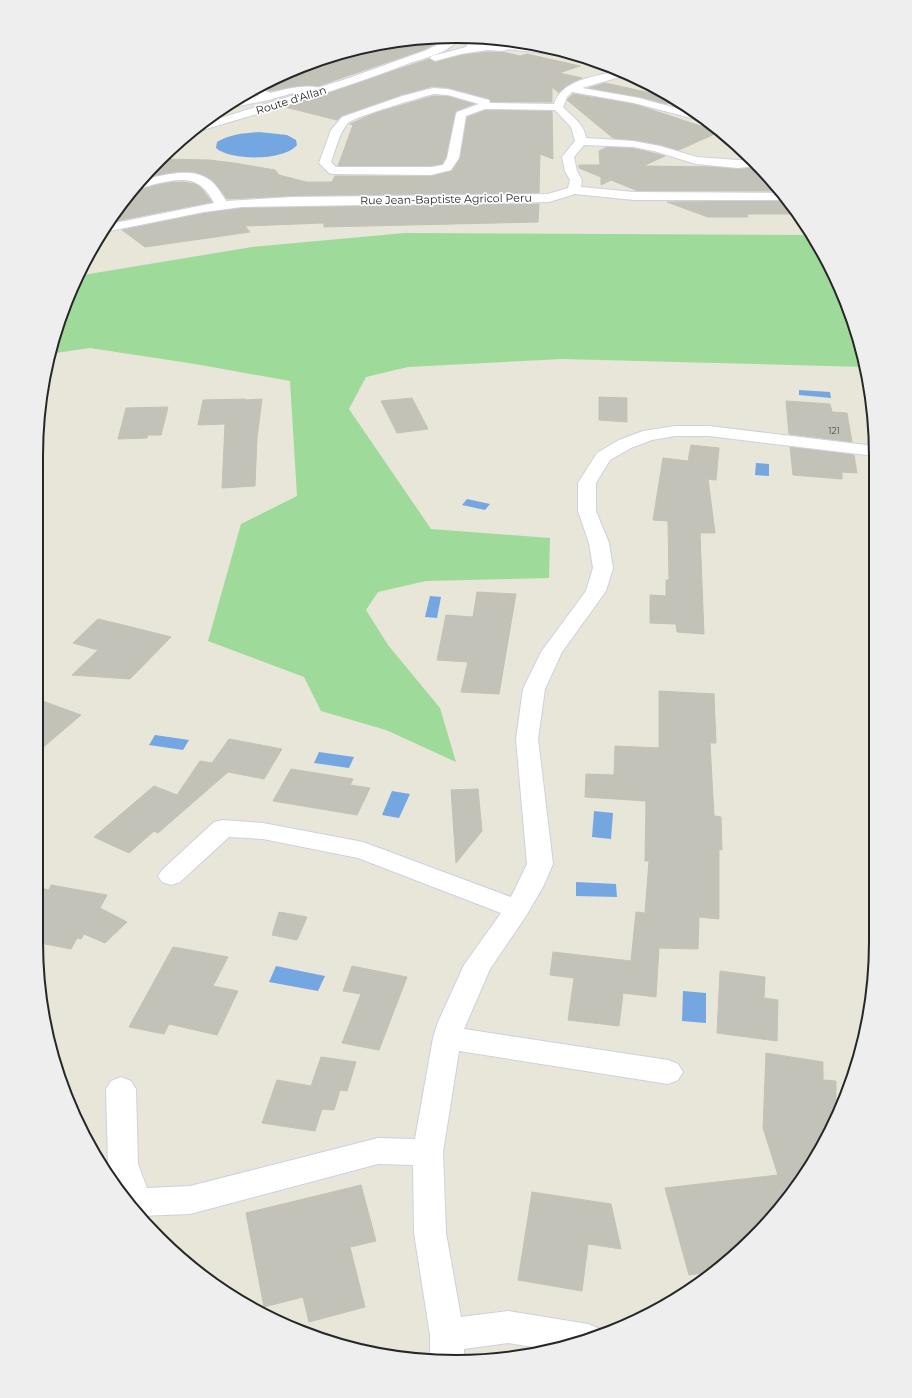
<svg xmlns="http://www.w3.org/2000/svg" width="912" height="1398" font-family="Montserrat,sans-serif">
<rect width="100%" height="100%" fill="#e8e6d9"/>
<polygon fill="#9edb9a" points="405,233 811,235 833,270 862,348 865,367 562,359 408,367 366,377 349,409 431,529 550,538 549,578 426,581 378,592 366,610 388,645 440,708 456,762 386,730 321,711 304,677 208,641 241,524 297,496 290,381 195,364 90,348 49,354 77,276 252,247"/>
<g fill="#74a7e2">
<path d="M 259,132 L 287,135 L 296,140 L 297,145 C 285,161 230,161 216,148 L 217,142 C 230,134 244,133 259,132 Z"/>
<polygon points="799,390 830,392 831,398 799,395"/>
<polygon points="756,463 769,464 769,476 755,475"/>
<polygon points="467,499 490,504 485,510 462,505"/>
<polygon points="430,596 441,597 437,618 425,617"/>
<polygon points="155,735 189,740 183,750 149,745"/>
<polygon points="319,752 354,757 349,768 314,763"/>
<polygon points="392,791 410,794 399,818 382,815"/>
<polygon points="594,811 613,813 611,839 592,837"/>
<polygon points="576,882 616,884 617,897 576,896"/>
<polygon points="276,966 325,976 318,991 269,982"/>
<polygon points="683,991 706,993 706,1023 682,1021"/>
</g>
<g fill="#c3c2b9" stroke="#c3c2b3">
<polygon points="428,37 445,40 423,50 318,86 298,86 270,91 259,86 270,79 322,62 319,61 362,48"/>
<polygon points="487,52 503,52 520,56 527,54 580,66 559,73 582,78 571,83 559,93 552,87 552,102 491,102 489,99 448,88 433,86 402,95 342,116 337,120 285,107 429,59 435,62 461,55"/>
<polygon points="605,83 674,98 678,101 666,104 639,97 589,88"/>
<polygon points="573,94 634,104 719,132 679,150 633,140 613,138 567,100"/>
<polygon points="433,96 448,96 474,104 456,111 446,157 442,164 431,166 338,166 353,125 350,124 375,113"/>
<polygon points="485,110 552,111 553,159 540,154 539,193 292,196 227,199 212,180 195,172 176,172 140,179 162,159 209,160 234,163 275,170 279,175 306,182 332,182 335,176 431,176 452,171 460,158 467,117"/>
<polygon points="607,147 633,148 665,156 643,166 713,167 738,169 759,168 781,191 638,191 611,180 601,185 601,177 579,168 579,165 600,165 599,151"/>
<polygon points="182,182 196,184 202,189 212,202 111,222 129,196 139,195 136,190 165,183"/>
<polygon points="790,201 798,214 747,214 748,217 708,217 667,202"/>
<polygon points="539,204 538,222 324,227 324,223 245,226 250,232 145,247 122,230 204,213 242,208"/>
<polygon points="599,397 627,398 627,422 599,420"/>
<polygon points="412,398 428,429 397,433 381,401"/>
<polygon points="245,399 245,400 262,399 257,438 255,486 222,488 225,424 198,425 203,400"/>
<polygon points="786,401 830,404 832,412 847,413 852,442 789,434"/>
<polygon points="168,407 161,435 148,435 147,438 118,439 126,408"/>
<polygon points="691,445 719,448 716,480 708,479 715,533 700,533 704,634 677,632 676,624 650,623 650,595 666,596 666,580 669,580 668,521 653,520 663,458 688,461"/>
<polygon points="790,447 854,455 857,473 842,472 842,479 793,475"/>
<polygon points="477,592 516,594 499,694 461,692 468,662 437,660 446,615 473,617"/>
<polygon points="98,619 123,625 171,637 130,679 72,675 98,650 73,643"/>
<polygon points="659,691 714,694 716,743 710,743 714,816 721,817 722,850 719,849 719,919 699,917 698,949 659,948 656,997 623,993 619,1026 568,1020 574,978 550,975 553,952 631,961 636,912 645,913 649,861 645,861 646,801 585,797 586,774 614,775 615,746 659,748"/>
<polygon points="40,700 81,715 40,750"/>
<polygon points="229,739 282,749 264,779 228,772 158,833 154,831 129,853 94,837 154,786 177,795 200,761 212,763"/>
<polygon points="291,769 353,779 350,785 370,788 357,815 273,801"/>
<polygon points="478,789 482,831 456,863 451,790"/>
<polygon points="51,885 107,895 100,908 127,922 105,943 84,934 81,939 77,938 71,949 40,943 40,888 49,890"/>
<polygon points="279,912 307,917 297,940 272,935"/>
<polygon points="173,947 228,957 213,986 238,991 217,1035 169,1024 164,1034 129,1027"/>
<polygon points="352,966 407,977 379,1050 342,1043 361,994 343,991"/>
<polygon points="720,971 765,977 764,998 778,1000 777,1041 717,1033"/>
<polygon points="766,1053 823,1062 823,1080 836,1081 836,1117 805,1175 772,1219 711,1272 689,1275 665,1188 778,1175 763,1128"/>
<polygon points="321,1057 356,1062 347,1091 340,1090 334,1110 322,1109 315,1131 262,1123 277,1080 311,1086"/>
<polygon points="361,1185 376,1241 350,1247 365,1307 309,1322 303,1297 264,1307 246,1213"/>
<polygon points="532,1192 611,1204 621,1249 588,1244 582,1291 518,1280"/>
</g>
<g fill="none" stroke-linecap="round" stroke-linejoin="round">
<g stroke="#d0cfdf" stroke-width="2">
<g id="street">
<polygon points="511,44 547,48 571,54 567,56 508,49 506,47"/>
<path d="M 619,71 L 627,75 L 582,88 L 639,98 L 694,113 L 705,120 L 702,121 L 634,103 L 572,92 L 567,97 L 563,107 C 572,117 584,123 586,138 L 633,141 L 660,146 L 697,157 L 738,160 L 751,160 L 757,166 L 738,168 L 696,164 L 654,151 L 633,147 L 584,145 L 574,157 L 577,171 L 582,180 L 581,187 L 634,192 L 783,193 L 789,200 L 634,200 L 575,194 L 549,202 L 242,207 L 204,212 L 105,232 L 110,224 L 214,203 C 200,175 182,178 155,184 C 148,186 140,189 133,189 L 139,181 C 160,176 192,165 211,181 C 217,186 222,194 226,201 L 292,197 L 548,194 L 568,188 L 570,180 L 565,171 L 562,157 L 575,141 L 571,127 L 555,110 L 485,109 L 466,116 L 459,158 L 451,170 L 431,175 L 333,174 L 329,173 L 319,163 L 331,130 L 342,117 L 402,96 L 433,88 L 448,89 L 489,100 L 490,103 L 554,104 C 562,79 597,76 619,71 ZM 433,94 L 448,95 L 479,104 L 457,112 L 456,114 L 447,158 L 443,165 L 431,167 L 336,167 L 331,162 C 336,149 339,133 348,123 C 356,116 420,98 433,94 Z"/>
<path d="M 258,87 L 270,93 C 281,90 315,81 324,91 L 319,94 L 293,93 L 269,100 L 229,108 L 225,107 L 236,100 L 259,96 L 251,91 Z"/>
<polygon points="675,426 709,426 875,446 875,456 709,436 675,436 652,440 631,448 610,460 596,483 596,511 609,543 613,568 606,591 562,652 545,689 538,739 553,864 543,887 526,916 490,969 464,1029 668,1060 678,1064 683,1072 678,1080 668,1084 459,1051 443,1152 446,1233 461,1317 508,1311 588,1324 600,1329 603,1335 565,1348 552,1350 508,1343 464,1349 464,1360 430,1361 430,1335 414,1233 413,1165 378,1164 190,1214 140,1216 115,1186 108,1164 106,1089 111,1081 121,1077 131,1081 136,1089 138,1164 147,1188 190,1186 378,1138 415,1139 433,1038 438,1022 464,965 501,913 358,858 263,839 229,837 180,882 171,885 162,882 158,876 162,870 214,822 223,820 263,823 363,842 511,897 527,864 516,739 523,689 541,652 586,591 593,568 589,543 578,511 578,483 597,453 619,440 643,431"/>
</g>
</g>
<g stroke="#d0cfdf" stroke-width="2">
<g id="secondary">
<path d="M 452,38 L 455,39 L 457,41 C 447,53 425,58 410,63 C 340,90 268,111 196,132 L 190,133 L 198,125 L 346,79 L 424,51 Z"/>
<polygon points="519,42 530,44 502,51 487,50 461,54 435,61 430,58 432,56 466,47 467,44 470,43 502,45"/>
</g>
</g>
<use href="#street" fill="#fff" fill-rule="evenodd"/>
<use href="#secondary" fill="#fff" fill-rule="evenodd"/>
</g>
<g text-anchor="middle" dominant-baseline="central" stroke-width="3.5" stroke-linejoin="round" paint-order="stroke">
<g font-size="9" fill="#4e4e4c">
<text x="834" y="430">121</text>
</g>
<g font-size="11" fill="#272727" stroke="#fff">
<text transform="translate(291 100) rotate(-17)">Route d'Allan</text>
<text transform="translate(446 199) rotate(-1)">Rue Jean-Baptiste Agricol Peru</text>
</g>
</g>
<path d="M0 0H912V1398H0ZM456 43H456A413 413 0 0 1 869 456V942A413 413 0 0 1 456 1355H456A413 413 0 0 1 43 942V456A413 413 0 0 1 456 43Z" fill="#eee" fill-rule="evenodd"/>
<path fill="none" stroke="#272727" stroke-width="2" d="M456 43H456A413 413 0 0 1 869 456V942A413 413 0 0 1 456 1355H456A413 413 0 0 1 43 942V456A413 413 0 0 1 456 43Z"/>
</svg>
